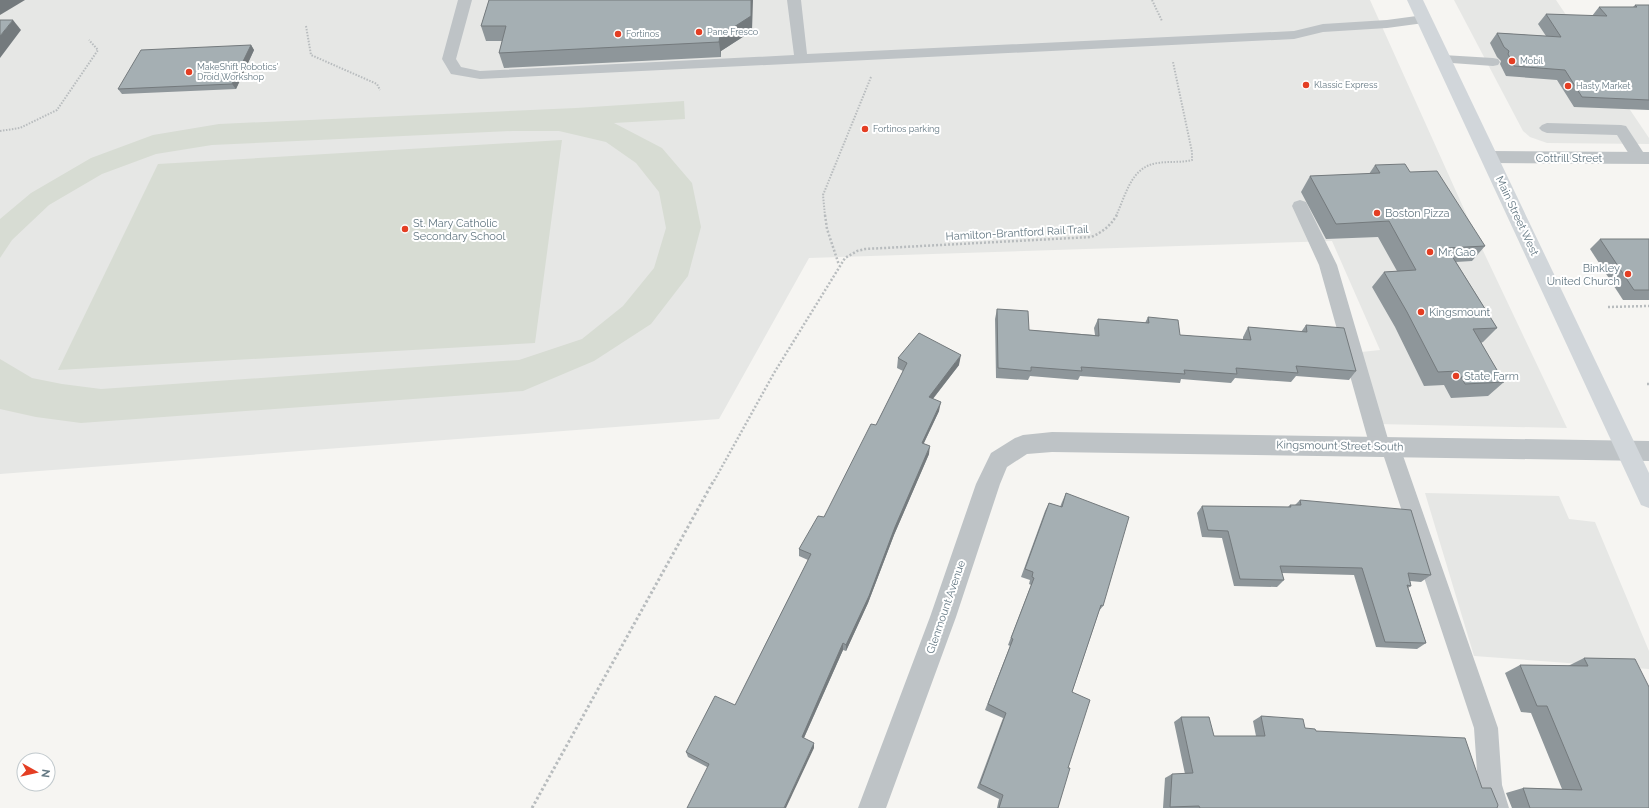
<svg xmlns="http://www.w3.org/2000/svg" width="1649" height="808" font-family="Raleway,sans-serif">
<rect width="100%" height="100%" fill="#f6f5f2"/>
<g fill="#e6e7e5">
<polygon points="0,0 1370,0 1477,238 1567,428 1377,424 1352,353 1380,350 1332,241 809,258 719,419 0,474"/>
<polygon points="1454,0 1556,0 1649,138 1649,144 1547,143 1530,137 1523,131"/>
<polygon points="1425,493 1559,496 1569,519 1595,522 1649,651 1649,669 1474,656"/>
</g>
<g fill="#d7dcd3">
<polygon points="684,101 685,119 614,123 662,148 692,183 701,227 688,276 651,324 594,361 523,391 81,423 36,417 0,409 0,359 32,378 62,384 101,389 519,360 582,339 623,306 654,268 666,228 659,192 636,163 606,142 559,131 512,131 212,145 156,154 102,174 49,205 12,240 0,258 0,219 31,193 91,158 153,135 219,124 576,108"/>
<polygon points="562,140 535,343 58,370 158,164"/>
</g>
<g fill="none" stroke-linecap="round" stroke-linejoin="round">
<g stroke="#b8bcbe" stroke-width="2" stroke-dasharray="1.5 1.5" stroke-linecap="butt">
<polyline points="1152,0 1162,21"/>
<polyline points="306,26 311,55 377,84 380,90"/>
<polyline points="0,131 20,128 57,110 98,50 89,40"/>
<polyline points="825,216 823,195 871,77"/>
<path d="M 1116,216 C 1126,195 1131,166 1158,163 C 1169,161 1181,163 1192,160 L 1192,152 L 1173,62"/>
</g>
<g stroke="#b8bcbe" stroke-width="2.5" stroke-dasharray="2 2" stroke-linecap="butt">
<polyline points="825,215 827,229 839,265"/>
<polyline points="1608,307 1649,306"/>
<polyline points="1647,384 1649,384"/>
<path d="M 714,481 L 774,373 L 845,258 L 857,251 L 865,249 L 1091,237 C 1103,232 1110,226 1117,215"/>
</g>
<polyline stroke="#b8bcbe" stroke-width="3" stroke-dasharray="2.5 2.5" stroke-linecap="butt" points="532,808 714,480"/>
<g fill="#bec3c6" fill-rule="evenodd">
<polygon points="458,0 472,0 456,59 461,67 480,71 794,55 787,0 801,0 807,54 1294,31 1323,24 1387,20 1424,15 1429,16 1431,19 1429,22 1424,23 1387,28 1323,32 1294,39 480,79 451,74 442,59"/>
<polygon points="1443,55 1493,58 1498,59 1500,62 1498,65 1493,66 1438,62 1436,59 1438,56"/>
<polygon points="1547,123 1621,125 1626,126 1647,158 1644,162 1639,163 1634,162 1617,135 1547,133 1542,131 1539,128 1542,125"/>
<polygon points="1300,200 1306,202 1308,206 1337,265 1388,439 1390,439 1397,441 1400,447 1498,728 1502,785 1509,808 1485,808 1478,785 1474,728 1383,454 1380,455 1373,453 1370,447 1319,265 1292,206 1294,202"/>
</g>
<g fill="#bec3c6" fill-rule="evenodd">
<polygon points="1490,151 1649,152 1649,164 1490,163 1484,161 1481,157 1484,153"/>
<polygon points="1052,432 1649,441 1649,461 1052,452 1027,454 1007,467 1000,484 956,617 886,808 858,808 930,617 976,484 991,453 1015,438 1023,435"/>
</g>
<polygon fill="#d1d6da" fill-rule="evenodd" points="1407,0 1423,0 1649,473 1649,508 1641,505"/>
</g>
<g fill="#8e969a">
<polygon points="489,0 752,31 721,51 721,57 504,68 499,53 502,41 486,41 481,26"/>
<polygon points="1635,5 1649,5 1649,110 1574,107 1557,80 1506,76 1500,64 1501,61 1497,57 1490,43 1497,33 1546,36 1538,24 1546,14 1592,16 1599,7 1633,7"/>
<polygon points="251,45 254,50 236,89 122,94 118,89"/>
<polygon points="1375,165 1410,172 1485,246 1472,261 1456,262 1497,328 1483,342 1481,343 1504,382 1488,396 1451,398 1444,385 1424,386 1395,327 1372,287 1384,272 1397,271 1378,237 1326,239 1301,192 1310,176 1369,174"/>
<polygon points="1600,239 1649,239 1649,300 1623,300 1590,249"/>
<polygon points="997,309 1029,330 1095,335 1094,328 1098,319 1145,323 1148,317 1180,335 1243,340 1243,337 1248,327 1301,332 1306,325 1356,371 1349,380 1296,376 1291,382 1235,378 1231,383 1181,379 1180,383 1080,376 1078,380 1030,376 1028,380 996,378 995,319"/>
<polygon points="898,358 959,365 933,399 939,411 924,443 929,454 894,535 868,603 846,651 843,650 804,738 814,748 707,767 688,757 686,752 735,705 808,560 799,556 799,549 824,517 876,425 903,371 897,368"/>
<polygon points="1066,493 1103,606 1099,611 1072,692 1068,768 1058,808 997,808 999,799 977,788 1003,718 985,710 1010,646 1008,645 1031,585 1029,584 1030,580 1021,577 1045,511 1049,503 1060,507 1062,502"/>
<polygon points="1300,500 1431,575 1421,582 1410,581 1411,586 1408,588 1426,643 1417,649 1376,647 1354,575 1282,573 1284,580 1277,587 1234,586 1222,538 1202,537 1197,513 1202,506 1288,507 1290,505 1295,505"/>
<polygon points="1584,658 1635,659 1649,808 1512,808 1506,793 1523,788 1562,789 1531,713 1521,712 1505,673 1520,665 1568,666"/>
<polygon points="1261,716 1316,731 1482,788 1497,808 1163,808 1165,778 1172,774 1185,774 1174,722 1181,717 1214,736 1256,736 1253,721"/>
</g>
<g fill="#747a7d">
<polygon points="0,0 25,0 0,15"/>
<polygon points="751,0 753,0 752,31 721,51 721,57 719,42 720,36"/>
<polygon points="13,20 21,30 0,58 0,36"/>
<polygon points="251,45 254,50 236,89 232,84"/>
<polygon points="961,355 959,365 927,406 929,397"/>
<polygon points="941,402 939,411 920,451 922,443"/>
<polygon points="930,446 929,454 894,535 868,603 846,651 846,645 895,527"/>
<polygon points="843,643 843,650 802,742 802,737"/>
<polygon points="814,743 814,748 786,808 784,808"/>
</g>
<g fill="#a5afb3" stroke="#747a7d">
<polygon points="489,0 751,0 751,16 720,36 719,42 499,53 506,26 481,26"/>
<polygon points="1635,5 1649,5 1649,100 1582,97 1565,70 1514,66 1508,54 1509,51 1504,47 1497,33 1561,37 1546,14 1607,16 1599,7 1637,7"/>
<polygon points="0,20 13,20 0,36"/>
<polygon points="251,45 232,84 118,89 141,50"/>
<polygon points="1405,164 1410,172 1437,171 1485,246 1447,248 1497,328 1473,329 1504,382 1465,384 1458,371 1438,372 1407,312 1384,272 1416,270 1389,221 1336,224 1310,176 1380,173 1375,165"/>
<polygon points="1600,239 1649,239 1649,290 1634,290"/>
<polygon points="997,309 1028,311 1029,330 1099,336 1098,319 1149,323 1148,317 1178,320 1180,335 1251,340 1248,327 1307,332 1306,325 1344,328 1356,371 1296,366 1298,373 1236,368 1237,374 1184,370 1185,374 1081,367 1082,371 1031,367 1031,371 998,368"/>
<polygon points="919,333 961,355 929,397 941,402 922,443 930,446 895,527 869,596 846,645 843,643 802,737 814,743 784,808 687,808 709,764 686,752 715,696 735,705 811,554 799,549 818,516 824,517 871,424 876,425 907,363 898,358"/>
<polygon points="1066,493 1129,517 1103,606 1101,605 1072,692 1090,700 1068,768 1070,768 1058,808 999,808 1003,795 980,784 1006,713 988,704 1013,639 1011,638 1034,578 1032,577 1033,572 1025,569 1049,503 1062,507"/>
<polygon points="1300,500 1411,510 1431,575 1408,573 1411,586 1407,585 1426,643 1385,642 1362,568 1280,566 1284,580 1240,579 1228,531 1208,530 1202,506 1291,507 1290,505 1301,505"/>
<polygon points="1584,658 1635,659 1649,687 1649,808 1530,808 1523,788 1582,790 1547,706 1537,706 1520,665 1588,666"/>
<polygon points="1261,716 1303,719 1305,728 1315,729 1316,731 1465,738 1482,788 1491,788 1498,805 1497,808 1200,808 1199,806 1170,807 1172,774 1193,773 1181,717 1209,717 1214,736 1265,736"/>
</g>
<g fill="#e43e23" stroke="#fff" stroke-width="1.5">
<circle cx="699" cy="32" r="4"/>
<circle cx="618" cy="34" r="4"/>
<circle cx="1512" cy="61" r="4"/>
<circle cx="189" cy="72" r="4"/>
<circle cx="1306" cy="85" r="4"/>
<circle cx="1568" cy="86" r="4"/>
<circle cx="865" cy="129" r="4"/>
<circle cx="1377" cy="213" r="4"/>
<circle cx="405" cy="229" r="4"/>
<circle cx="1430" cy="252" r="4"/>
<circle cx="1628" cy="274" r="4"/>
<circle cx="1421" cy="312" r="4"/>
<circle cx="1456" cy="376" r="4"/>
</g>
<g text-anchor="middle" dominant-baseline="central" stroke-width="4" stroke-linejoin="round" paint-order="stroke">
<g font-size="9" fill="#647883" stroke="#fff" text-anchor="start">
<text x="707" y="32">Pane Fresco</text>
<text x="626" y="34">Fortinos</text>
<text x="1520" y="61">Mobil</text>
<text x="197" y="67">MakeShift Robotics'<tspan x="197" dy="10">Droid Workshop</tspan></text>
<text x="1314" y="85">Klassic Express</text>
<text x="1576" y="86">Hasty Market</text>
<text x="873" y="129">Fortinos parking</text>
</g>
<g font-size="11" fill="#647883" stroke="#fff">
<text x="1569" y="158">Cottrill Street</text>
<text transform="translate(1517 216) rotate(65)">Main Street West</text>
<text transform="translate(1017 233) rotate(-3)">Hamilton-Brantford Rail Trail</text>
<text transform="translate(1340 446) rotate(1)">Kingsmount Street South</text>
<text transform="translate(946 607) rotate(-71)">Glenmount Avenue</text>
</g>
<g font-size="11" fill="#647883" stroke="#fff" text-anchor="start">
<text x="1385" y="213">Boston Pizza</text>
<text x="413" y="223">St. Mary Catholic<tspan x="413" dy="13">Secondary School</tspan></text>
<text x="1438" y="252">Mr. Gao</text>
<text x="1620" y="268" text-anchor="end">Binkley<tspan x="1620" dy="13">United Church</tspan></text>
<text x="1429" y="312">Kingsmount</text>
<text x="1464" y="376">State Farm</text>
</g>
</g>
<g transform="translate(36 772) rotate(98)"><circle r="19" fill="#ffffff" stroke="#c1c9cd"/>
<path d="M0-3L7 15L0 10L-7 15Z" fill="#e43e23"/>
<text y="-6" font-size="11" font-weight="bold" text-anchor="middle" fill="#647883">N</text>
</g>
</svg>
